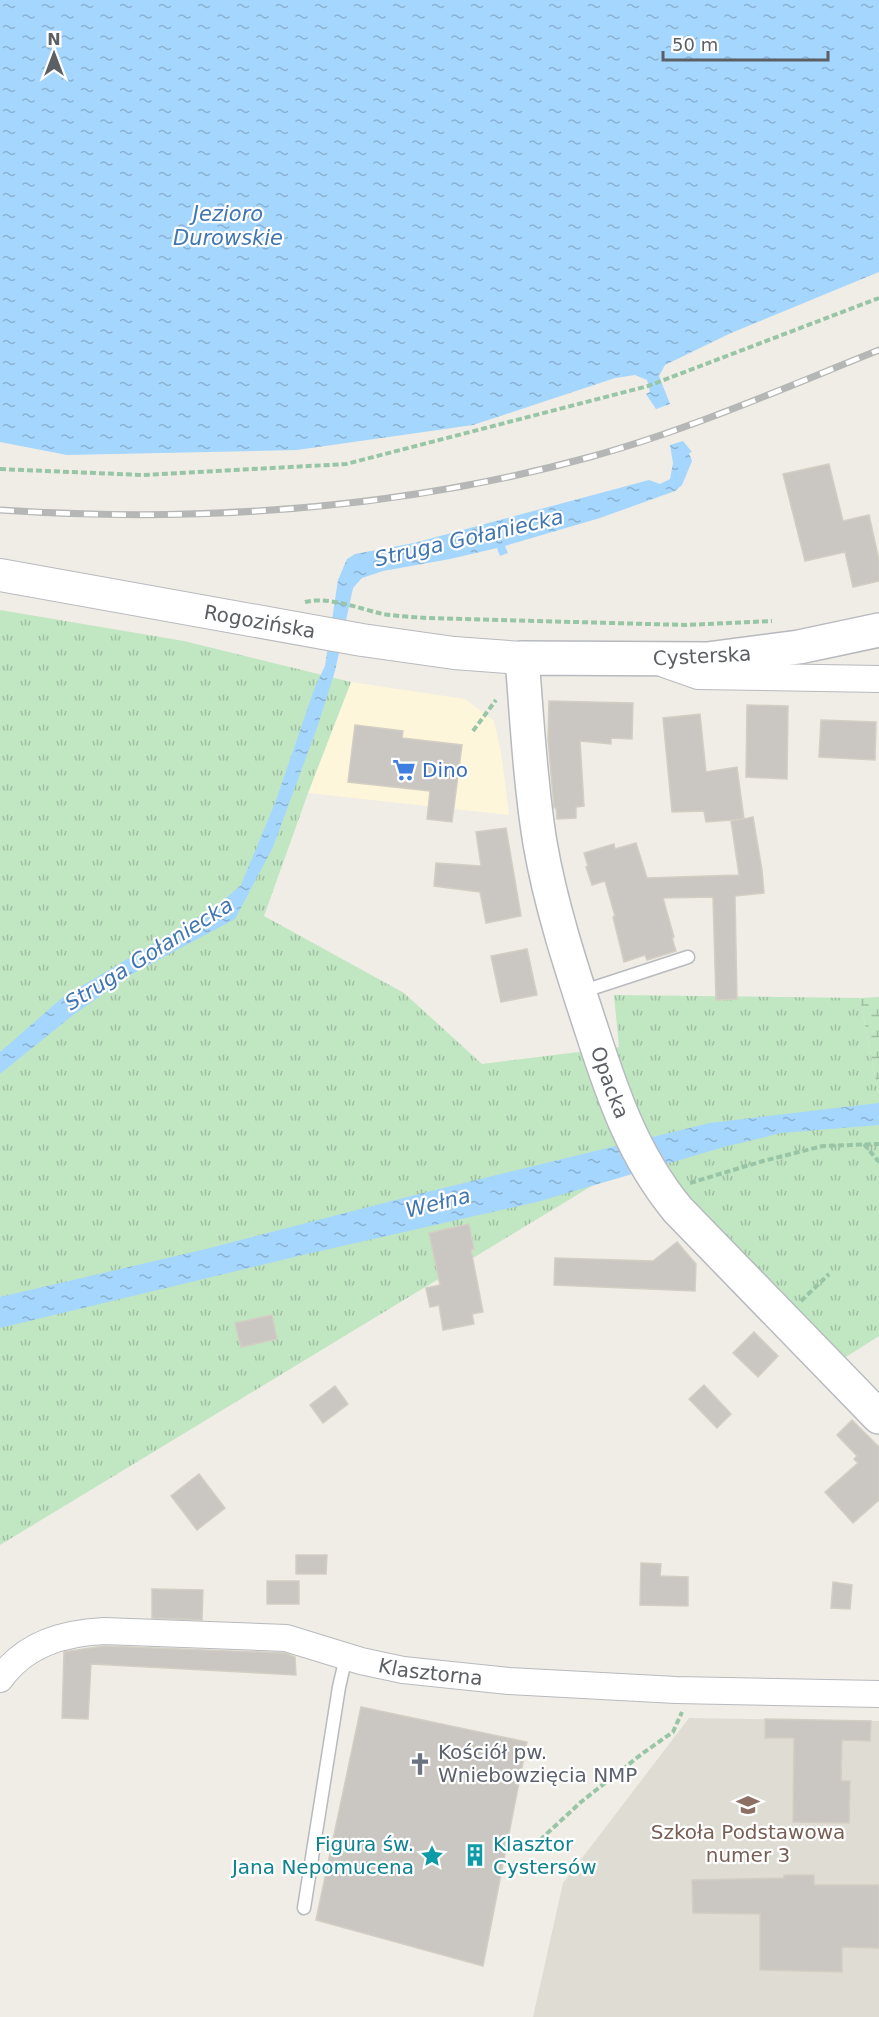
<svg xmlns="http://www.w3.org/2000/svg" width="879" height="2017" font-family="'DejaVu Sans',sans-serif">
<defs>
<pattern id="grass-tufts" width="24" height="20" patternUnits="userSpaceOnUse" patternTransform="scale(1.5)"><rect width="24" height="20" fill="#c1e6c2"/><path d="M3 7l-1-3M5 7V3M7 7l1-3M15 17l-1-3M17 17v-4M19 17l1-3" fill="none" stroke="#a0bea1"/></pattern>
<pattern id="wetland-marsh" width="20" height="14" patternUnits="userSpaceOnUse" patternTransform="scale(1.5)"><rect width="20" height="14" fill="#c1e6c2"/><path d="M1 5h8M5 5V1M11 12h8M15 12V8" fill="none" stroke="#a0bea1"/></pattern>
<pattern id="water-ripples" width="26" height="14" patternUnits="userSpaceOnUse" patternTransform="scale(1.5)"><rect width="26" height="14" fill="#a5d6fe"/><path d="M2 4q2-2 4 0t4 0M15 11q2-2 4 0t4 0" fill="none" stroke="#8ab1d1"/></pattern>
</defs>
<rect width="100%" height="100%" fill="#efede5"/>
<polygon fill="#fef6db" points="351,682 465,699 494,721 501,752 509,815 308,793"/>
<polygon fill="#dfdcd3" points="689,1718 879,1721 879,2017 533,2017 563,1883"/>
<polygon fill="url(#grass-tufts)" points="0,610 184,641 351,682 308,793 264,916 404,993 482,1064 619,1047 614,995 860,998 879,1098 879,1336 830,1367 773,1308 651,1150 0,1545"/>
<polygon fill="url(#wetland-marsh)" points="879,997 879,1098 860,998"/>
<g fill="url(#water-ripples)">
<polygon points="0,0 879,0 879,272 731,333 665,365 659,376 670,404 656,409 646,394 650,392 647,380 635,375 615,378 473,425 297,450 67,455 0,442"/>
<polygon points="683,441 692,452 689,453 692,461 682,485 675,491 600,518 505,546 508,553 500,556 497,548 450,559 383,571 362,578 353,588 335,671 318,725 273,847 235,919 132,974 73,1015 0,1074 0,1052 62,998 218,905 241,885 275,803 315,687 325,666 338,580 347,559 355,554 414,543 649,480 660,484 670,479 673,463 670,445"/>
<polygon points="879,1103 879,1125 781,1133 724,1147 537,1202 307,1254 0,1328 0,1297 206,1249 419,1194 710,1123"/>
</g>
<g fill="#cac7c2" stroke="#d3cec3" stroke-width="1.5">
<polygon points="829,464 843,521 869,515 879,560 879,581 853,587 845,552 805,561 783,474"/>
<polygon points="549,701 633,703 632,739 611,738 611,744 580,741 584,806 576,807 576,818 557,819 556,808 554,808 548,739"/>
<polygon points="747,705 788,706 787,779 746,777"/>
<polygon points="700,714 706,772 737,767 744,819 753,817 762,870 764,893 735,896 737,999 716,1000 713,897 663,898 674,937 672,938 676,951 647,960 645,955 624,962 613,917 615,916 605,881 592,885 586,867 588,866 584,853 614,844 615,849 636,843 647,878 739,875 731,821 744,819 706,822 704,811 672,812 663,718"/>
<polygon points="821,720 876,722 875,760 819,757"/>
<polygon points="355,725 403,731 402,738 462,745 452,822 427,819 430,791 348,782"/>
<polygon points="506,828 521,916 486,923 480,892 434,886 436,863 481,866 476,832"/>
<polygon points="527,949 537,995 501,1002 491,956"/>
<polygon points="469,1224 474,1249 471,1250 483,1312 472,1314 474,1324 443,1330 439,1305 430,1307 426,1288 440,1285 429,1233"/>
<polygon points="677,1242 696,1264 695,1291 554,1285 555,1258 653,1261"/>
<polygon points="272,1315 277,1339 241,1347 235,1323"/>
<polygon points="754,1332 778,1356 758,1377 733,1353"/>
<polygon points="704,1385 731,1414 717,1428 689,1399"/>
<polygon points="335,1386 348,1404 323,1423 310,1405"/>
<polygon points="852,1420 879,1447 879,1500 853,1523 825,1492 858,1463 854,1459 857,1456 837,1435"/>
<polygon points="199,1474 225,1508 197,1530 171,1496"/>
<polygon points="296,1555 327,1555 326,1574 296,1574"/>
<polygon points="641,1563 661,1564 660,1576 688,1577 688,1606 640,1605"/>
<rect x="267" y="1581" width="32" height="23"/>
<polygon points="833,1582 852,1585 850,1609 831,1608"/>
<polygon points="152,1589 203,1590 202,1620 152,1618"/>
<polygon points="104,1646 285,1653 295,1657 296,1675 91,1664 88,1719 62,1718 64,1652"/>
<polygon points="361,1707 527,1742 483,1966 316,1920"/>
<polygon points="765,1719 871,1721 870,1741 842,1740 841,1781 850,1781 849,1823 793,1822 794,1738 765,1738"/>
<polygon points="784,1875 814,1875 814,1885 879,1885 879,1948 842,1947 842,1972 760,1970 760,1914 693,1913 692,1880 784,1878"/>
</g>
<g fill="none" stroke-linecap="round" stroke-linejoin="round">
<g stroke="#b7babe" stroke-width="15">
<g id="service">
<polyline points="581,992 688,957"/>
<polyline points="304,1908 339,1687 346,1657"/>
</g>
</g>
<g stroke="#b7babe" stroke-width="28">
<g id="minor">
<polyline points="664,664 698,676 879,679"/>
<path id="s1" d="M 0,1679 C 25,1644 63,1633 104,1631 L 286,1638 L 361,1661 L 403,1670 L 509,1681 L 676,1690 L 879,1694"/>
</g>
</g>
<g stroke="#b7babe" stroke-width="34">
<g id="tertiary">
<path id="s2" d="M 0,575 L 362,640 L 454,653 L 522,658"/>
</g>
</g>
<g stroke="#b6b9be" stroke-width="36">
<g id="secondary">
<path id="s3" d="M 879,630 L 799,647 L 707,659 L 522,658 C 527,719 530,782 540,843 C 551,907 572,970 592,1031 C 613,1096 634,1157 678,1210 L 879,1417"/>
</g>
</g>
<g stroke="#98c5a6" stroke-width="4" stroke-dasharray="6 3" stroke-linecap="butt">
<polyline points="0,469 143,475 346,464 648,386 879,298"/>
<path d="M 305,602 C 329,596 360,609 383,614 C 397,616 412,617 426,618 L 686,625 L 772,621"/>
<polyline points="473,731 496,700"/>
<polyline points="864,1144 879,1162"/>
<polyline points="690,1183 763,1161 823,1146 879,1144"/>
<polyline points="801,1301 829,1274"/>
<polyline points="540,1840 581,1802 643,1753 673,1732 682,1712"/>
</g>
<use href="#service" stroke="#fff" stroke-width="12"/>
<use href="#minor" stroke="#fff" stroke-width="26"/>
<use href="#tertiary" stroke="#fff" stroke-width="32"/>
<use href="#secondary" stroke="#fff" stroke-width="33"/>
<g stroke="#b5b6b6" stroke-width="7">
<path id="rail" d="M 0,510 C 199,523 397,510 590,457 C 689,430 784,388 879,350"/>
</g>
<use href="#rail" stroke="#fff" stroke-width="4.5" stroke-dasharray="14" stroke-linecap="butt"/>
</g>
<defs>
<g id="supermarket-bare" transform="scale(1.8)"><path d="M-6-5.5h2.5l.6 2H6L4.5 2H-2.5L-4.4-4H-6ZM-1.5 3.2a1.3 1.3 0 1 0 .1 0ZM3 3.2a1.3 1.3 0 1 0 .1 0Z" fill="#3f7fe0" stroke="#fff" stroke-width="2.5" paint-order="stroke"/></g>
<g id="church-bare" transform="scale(1.8)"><path d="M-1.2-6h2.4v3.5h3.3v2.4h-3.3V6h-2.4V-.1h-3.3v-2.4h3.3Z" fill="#6b7280" stroke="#fff" stroke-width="2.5" paint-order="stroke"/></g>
<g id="school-bare" transform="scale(1.8)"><path d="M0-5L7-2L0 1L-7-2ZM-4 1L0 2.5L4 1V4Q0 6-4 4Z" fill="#8d6e63" stroke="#fff" stroke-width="2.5" paint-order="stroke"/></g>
<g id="building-bare" transform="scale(1.8)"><path d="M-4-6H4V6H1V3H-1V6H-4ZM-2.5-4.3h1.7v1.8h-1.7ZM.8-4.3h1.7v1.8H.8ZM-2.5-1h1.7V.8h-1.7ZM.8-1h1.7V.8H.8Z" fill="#0f9aa8" stroke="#fff" stroke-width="2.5" paint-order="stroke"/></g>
<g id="sight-bare" transform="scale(1.8)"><path d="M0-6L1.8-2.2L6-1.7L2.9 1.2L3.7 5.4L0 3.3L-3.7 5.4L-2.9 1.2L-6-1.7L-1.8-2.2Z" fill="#0f9aa8" stroke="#fff" stroke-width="2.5" paint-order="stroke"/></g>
</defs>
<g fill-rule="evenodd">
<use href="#supermarket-bare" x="404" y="770"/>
<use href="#church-bare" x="420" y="1764"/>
<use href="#school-bare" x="748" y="1805"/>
<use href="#building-bare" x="475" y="1855"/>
<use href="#sight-bare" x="432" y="1856"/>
</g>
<g text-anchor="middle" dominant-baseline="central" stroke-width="4.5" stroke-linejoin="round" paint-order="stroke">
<g font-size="20" fill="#5c6065" stroke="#fff">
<text stroke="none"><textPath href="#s2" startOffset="264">Rogozińska</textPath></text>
<text transform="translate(702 656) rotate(-3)">Cysterska</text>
<text stroke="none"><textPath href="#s3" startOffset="795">Opacka</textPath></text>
<text stroke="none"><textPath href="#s1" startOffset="450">Klasztorna</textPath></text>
</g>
<g font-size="20" fill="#366cbe" stroke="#fff" text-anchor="start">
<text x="422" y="770">Dino</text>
</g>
<g font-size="20" fill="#5b616d" stroke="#fff" text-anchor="start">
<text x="438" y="1752">Kościół pw.<tspan x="438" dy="23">Wniebowzięcia NMP</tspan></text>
</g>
<g font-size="20" fill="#785e54" stroke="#fff">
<text x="748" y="1832">Szkoła Podstawowa<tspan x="748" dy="23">numer 3</tspan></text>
</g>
<g font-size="20" fill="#0d838f" stroke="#fff" text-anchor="end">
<text x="414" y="1844">Figura św.<tspan x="414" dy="23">Jana Nepomucena</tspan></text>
<text x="493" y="1844" text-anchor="start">Klasztor<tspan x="493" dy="23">Cystersów</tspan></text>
</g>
<g font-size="21" font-style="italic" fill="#4276b1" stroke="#fff">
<text x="228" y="214">Jezioro<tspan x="228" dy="24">Durowskie</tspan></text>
<text transform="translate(469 538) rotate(-13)">Struga Gołaniecka</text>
<text transform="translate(149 954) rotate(-32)">Struga Gołaniecka</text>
<text transform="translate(438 1203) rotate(-14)">Wełna</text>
</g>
</g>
<g transform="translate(54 54)" stroke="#ffffff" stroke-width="4.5" paint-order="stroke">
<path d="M0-4.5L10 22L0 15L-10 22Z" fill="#5c6065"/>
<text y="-9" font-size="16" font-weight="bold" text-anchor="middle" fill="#5c6065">N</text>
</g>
<path d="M663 51v9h165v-9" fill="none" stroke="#5c6065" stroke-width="3"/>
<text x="672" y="51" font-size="18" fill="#5c6065" stroke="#ffffff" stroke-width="4.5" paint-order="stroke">50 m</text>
</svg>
